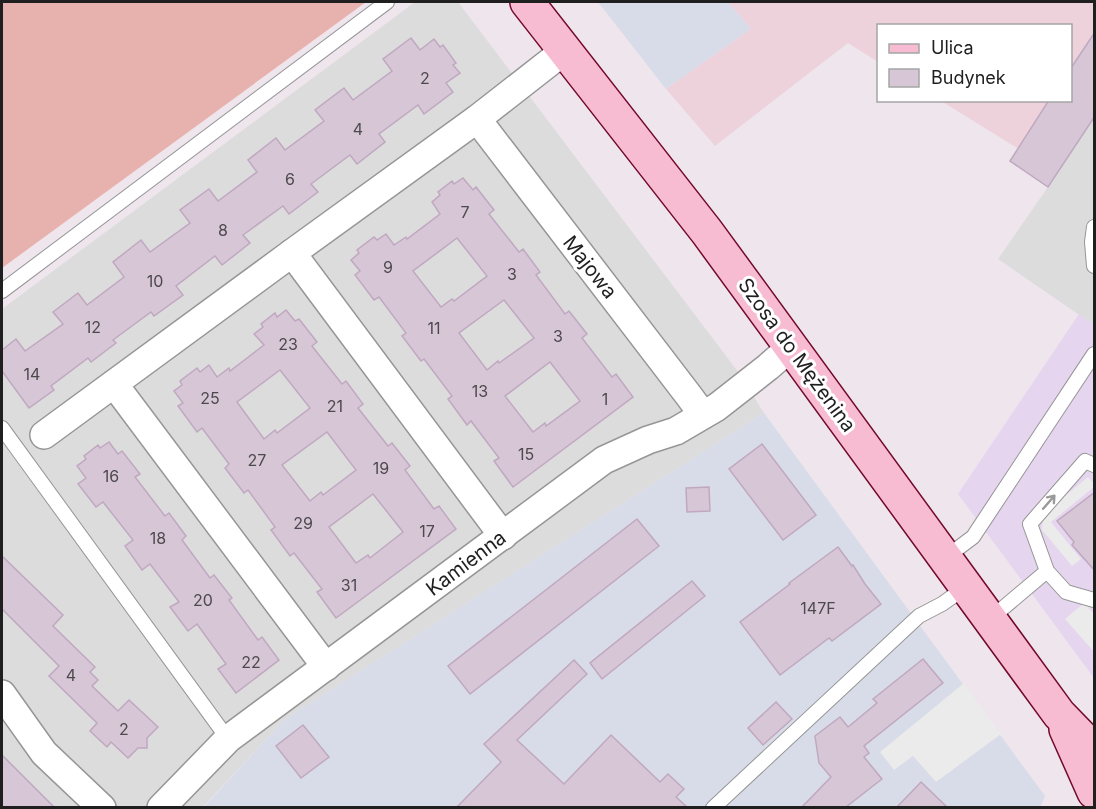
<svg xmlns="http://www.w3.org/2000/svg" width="1096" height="809" font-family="Inter,sans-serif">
<rect width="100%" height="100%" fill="#efe5ed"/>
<g fill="#dcdcdd">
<polygon points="415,2 458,2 739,373 764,413 284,720 203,807 2,808 2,309"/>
<polygon points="1094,33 1094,325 998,259 1048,187 1010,161 1019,149 1070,100 1071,69"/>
</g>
<polygon fill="#e5d5ef" points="1079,314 1094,325 1094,678 958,494"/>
<g fill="#d8dce8">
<polygon points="598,2 728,2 751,29 666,89"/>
<polygon points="764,413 1045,796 1040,808 203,808 284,720"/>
</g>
<g fill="#edd2db">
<polygon points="728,2 1094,2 1094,33 1071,69 1070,26 878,26 878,62 848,43 715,146 666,89 751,29"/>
<polygon points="941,101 1050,101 1019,149"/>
</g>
<polygon fill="#e7b2ad" points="2,2 366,2 2,268"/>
<g fill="#ebebeb">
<polygon points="1088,477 1094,484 1094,487 1051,522 1081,559 1072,566 1042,530 1043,514"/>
<polygon points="1084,603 1094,614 1094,652 1065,619"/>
<polygon points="964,683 1001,734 936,782 913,756 894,770 880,752"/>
</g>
<g fill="#d6c6d6" stroke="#c0a8c0" stroke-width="1.5" fill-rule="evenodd">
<polygon points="1095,32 1095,116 1048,187 1010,161 1049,100 1071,100 1071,68"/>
<polygon points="411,38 420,50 434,39 440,47 443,45 456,63 453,65 460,73 446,83 453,92 424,114 418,105 379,134 385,142 357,164 350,155 311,184 318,192 289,214 283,206 243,235 250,243 222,265 215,256 176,286 183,295 154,316 151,312 113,340 116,343 91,362 88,358 51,386 54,390 29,408 2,371 2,350 16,339 25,351 63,324 53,312 78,293 87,305 124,277 113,262 141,240 150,252 190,223 180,210 209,189 218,201 257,172 248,160 276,138 285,150 324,121 315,110 344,88 353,100 392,71 383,59"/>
<path d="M 463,178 L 473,190 L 476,187 L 494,210 L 489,214 L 519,252 L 523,249 L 540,272 L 536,275 L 565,314 L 569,311 L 587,334 L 582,338 L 612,377 L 616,374 L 633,397 L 513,487 L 494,461 L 499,458 L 471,421 L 467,425 L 448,399 L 452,396 L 424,359 L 421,361 L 402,336 L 406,333 L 379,297 L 374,300 L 355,275 L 360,271 L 351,260 L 359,253 L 357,250 L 374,237 L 377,240 L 386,234 L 394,245 L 406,237 L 407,239 L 440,214 L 432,202 L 440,195 L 438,192 L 452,181 L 454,184 ZM 457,238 L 487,276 L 454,301 L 452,299 L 441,307 L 413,271 ZM 504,300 L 534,338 L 499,363 L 498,361 L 487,370 L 459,333 ZM 550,362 L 580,401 L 546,426 L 545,423 L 533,432 L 505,396 Z"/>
<path d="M 286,310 L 295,321 L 299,319 L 317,342 L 312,346 L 342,384 L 346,381 L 363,404 L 358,408 L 388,446 L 392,443 L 410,466 L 405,470 L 434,509 L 439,506 L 456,529 L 336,618 L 317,592 L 322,589 L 294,553 L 290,556 L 271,530 L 275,527 L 248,490 L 244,493 L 225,468 L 229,464 L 202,428 L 197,432 L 178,406 L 183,403 L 174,391 L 182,385 L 180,381 L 197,368 L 200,372 L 209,365 L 217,377 L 229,368 L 230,371 L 264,345 L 254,334 L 263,327 L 261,324 L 275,313 L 277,317 ZM 280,370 L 310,408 L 277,433 L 275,430 L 264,439 L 237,402 ZM 327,432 L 356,470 L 323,495 L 321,492 L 310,501 L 282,465 ZM 373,494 L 403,532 L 370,558 L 368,555 L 356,563 L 329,527 Z"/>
<polygon points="109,442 118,454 122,451 140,474 135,477 165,516 169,513 186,536 182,540 210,578 214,575 232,598 229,600 258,640 262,637 279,660 236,693 218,669 226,664 197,624 188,631 170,607 179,602 150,564 142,570 125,546 133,540 103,502 96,507 78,484 86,478 77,466 86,459 84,456 98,445 100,448"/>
<polygon points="762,444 816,515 783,540 729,469"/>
<polygon points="709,487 710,511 687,512 686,488"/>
<polygon points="1095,492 1095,571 1072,545 1074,542 1057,521"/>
<polygon points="637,519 659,546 470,694 448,666"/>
<polygon points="838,547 852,566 853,565 865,584 881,604 832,641 829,638 780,675 740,622 790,584 789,583"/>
<polygon points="2,556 63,615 53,626 95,667 90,672 98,680 92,686 118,711 129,700 158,727 147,738 147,748 138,748 128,758 111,742 107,747 90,731 97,723 49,676 59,666 2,609"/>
<polygon points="692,581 705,596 602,679 590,663"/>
<polygon points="923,659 943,683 864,746 869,753 864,757 882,779 846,807 802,807 831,777 819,763 815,736 840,717 848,727 877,703 873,699"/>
<polygon points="574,660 587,674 517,740 564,784 611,735 660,782 668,774 684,789 676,797 687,807 457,807 501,762 484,744"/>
<polygon points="776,702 792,719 763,745 748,728"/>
<polygon points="303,725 329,757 301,778 276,746"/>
<polygon points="2,755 54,807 2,807"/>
<polygon points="921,782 947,807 897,807"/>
</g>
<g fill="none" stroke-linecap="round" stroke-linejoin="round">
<g stroke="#969696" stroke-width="16">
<g id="service">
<polyline points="1094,227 1092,242 1094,266"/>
<polyline points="2,291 387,2"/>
<polyline points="2,428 228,739"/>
<polyline points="1094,465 1085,461 1030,524 1047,571 1066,592 1094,600"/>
<polyline points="945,558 973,537 1094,354"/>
<polyline points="990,619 1047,571"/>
<polyline points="713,808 919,616 942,604 966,587"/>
</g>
</g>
<g stroke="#969696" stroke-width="30">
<g id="minor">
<polyline points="477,119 689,396 703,415"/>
<polyline points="292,253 503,536"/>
<polyline points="114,384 326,667"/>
<polyline points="44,435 292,253 477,119 564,51"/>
<polyline points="2,694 44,753 102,808"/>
<polyline points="161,808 228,739 604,460 648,440 676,431 717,407 768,367 791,347"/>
</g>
</g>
<g stroke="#72092b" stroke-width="36">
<g id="secondary">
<polyline points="527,2 707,232 1059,714 1094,750"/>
<polyline points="1066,729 1094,792"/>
</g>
</g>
<use href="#service" stroke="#fff" stroke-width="14"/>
<use href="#minor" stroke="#fff" stroke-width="27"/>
<use href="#secondary" stroke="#f7bcd2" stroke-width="33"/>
</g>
<defs><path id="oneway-shaft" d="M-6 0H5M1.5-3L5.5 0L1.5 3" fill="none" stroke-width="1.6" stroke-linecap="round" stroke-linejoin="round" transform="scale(1.5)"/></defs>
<use stroke="#9a9a9a" href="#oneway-shaft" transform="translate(1049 502) rotate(-49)"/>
<g text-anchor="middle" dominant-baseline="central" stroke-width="6" stroke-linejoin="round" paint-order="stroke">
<g font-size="16" fill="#4d494d">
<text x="425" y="78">2</text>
<text x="358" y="129">4</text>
<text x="290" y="179">6</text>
<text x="465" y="212">7</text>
<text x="223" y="230">8</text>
<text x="388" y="267">9</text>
<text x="512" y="274">3</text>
<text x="155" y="281">10</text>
<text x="93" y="327">12</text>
<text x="434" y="328">11</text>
<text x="558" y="336">3</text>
<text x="288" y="344">23</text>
<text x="32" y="374">14</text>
<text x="480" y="391">13</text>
<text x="210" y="398">25</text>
<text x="605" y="399">1</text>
<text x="335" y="406">21</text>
<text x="526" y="454">15</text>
<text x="257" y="460">27</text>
<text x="381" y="468">19</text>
<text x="111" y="476">16</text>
<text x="303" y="523">29</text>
<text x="427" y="531">17</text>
<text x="158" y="538">18</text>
<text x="349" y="585">31</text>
<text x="203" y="600">20</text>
<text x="818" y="608">147F</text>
<text x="251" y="662">22</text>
<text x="71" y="675">4</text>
<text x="124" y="729">2</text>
</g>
<g font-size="20" fill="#1f1f1f" stroke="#fff">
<text transform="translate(590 267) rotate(52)">Majowa</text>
<text transform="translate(797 355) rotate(54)">Szosa do Mężenina</text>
<text transform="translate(466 563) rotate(-37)">Kamienna</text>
</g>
</g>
<rect width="1096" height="809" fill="none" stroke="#1f1f1f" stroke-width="6"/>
<rect x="877" y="24" width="195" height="78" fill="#ffffff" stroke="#a5a5a5" stroke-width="1.5"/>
<rect x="889" y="44" width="30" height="9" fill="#f7bcd2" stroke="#a5a5a5" stroke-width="1.5"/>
<text x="931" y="54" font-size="18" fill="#1f1f1f">Ulica</text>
<rect x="889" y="69" width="30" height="18" fill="#d6c6d6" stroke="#a5a5a5" stroke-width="1.5"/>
<text x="931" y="84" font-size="18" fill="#1f1f1f">Budynek</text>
</svg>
